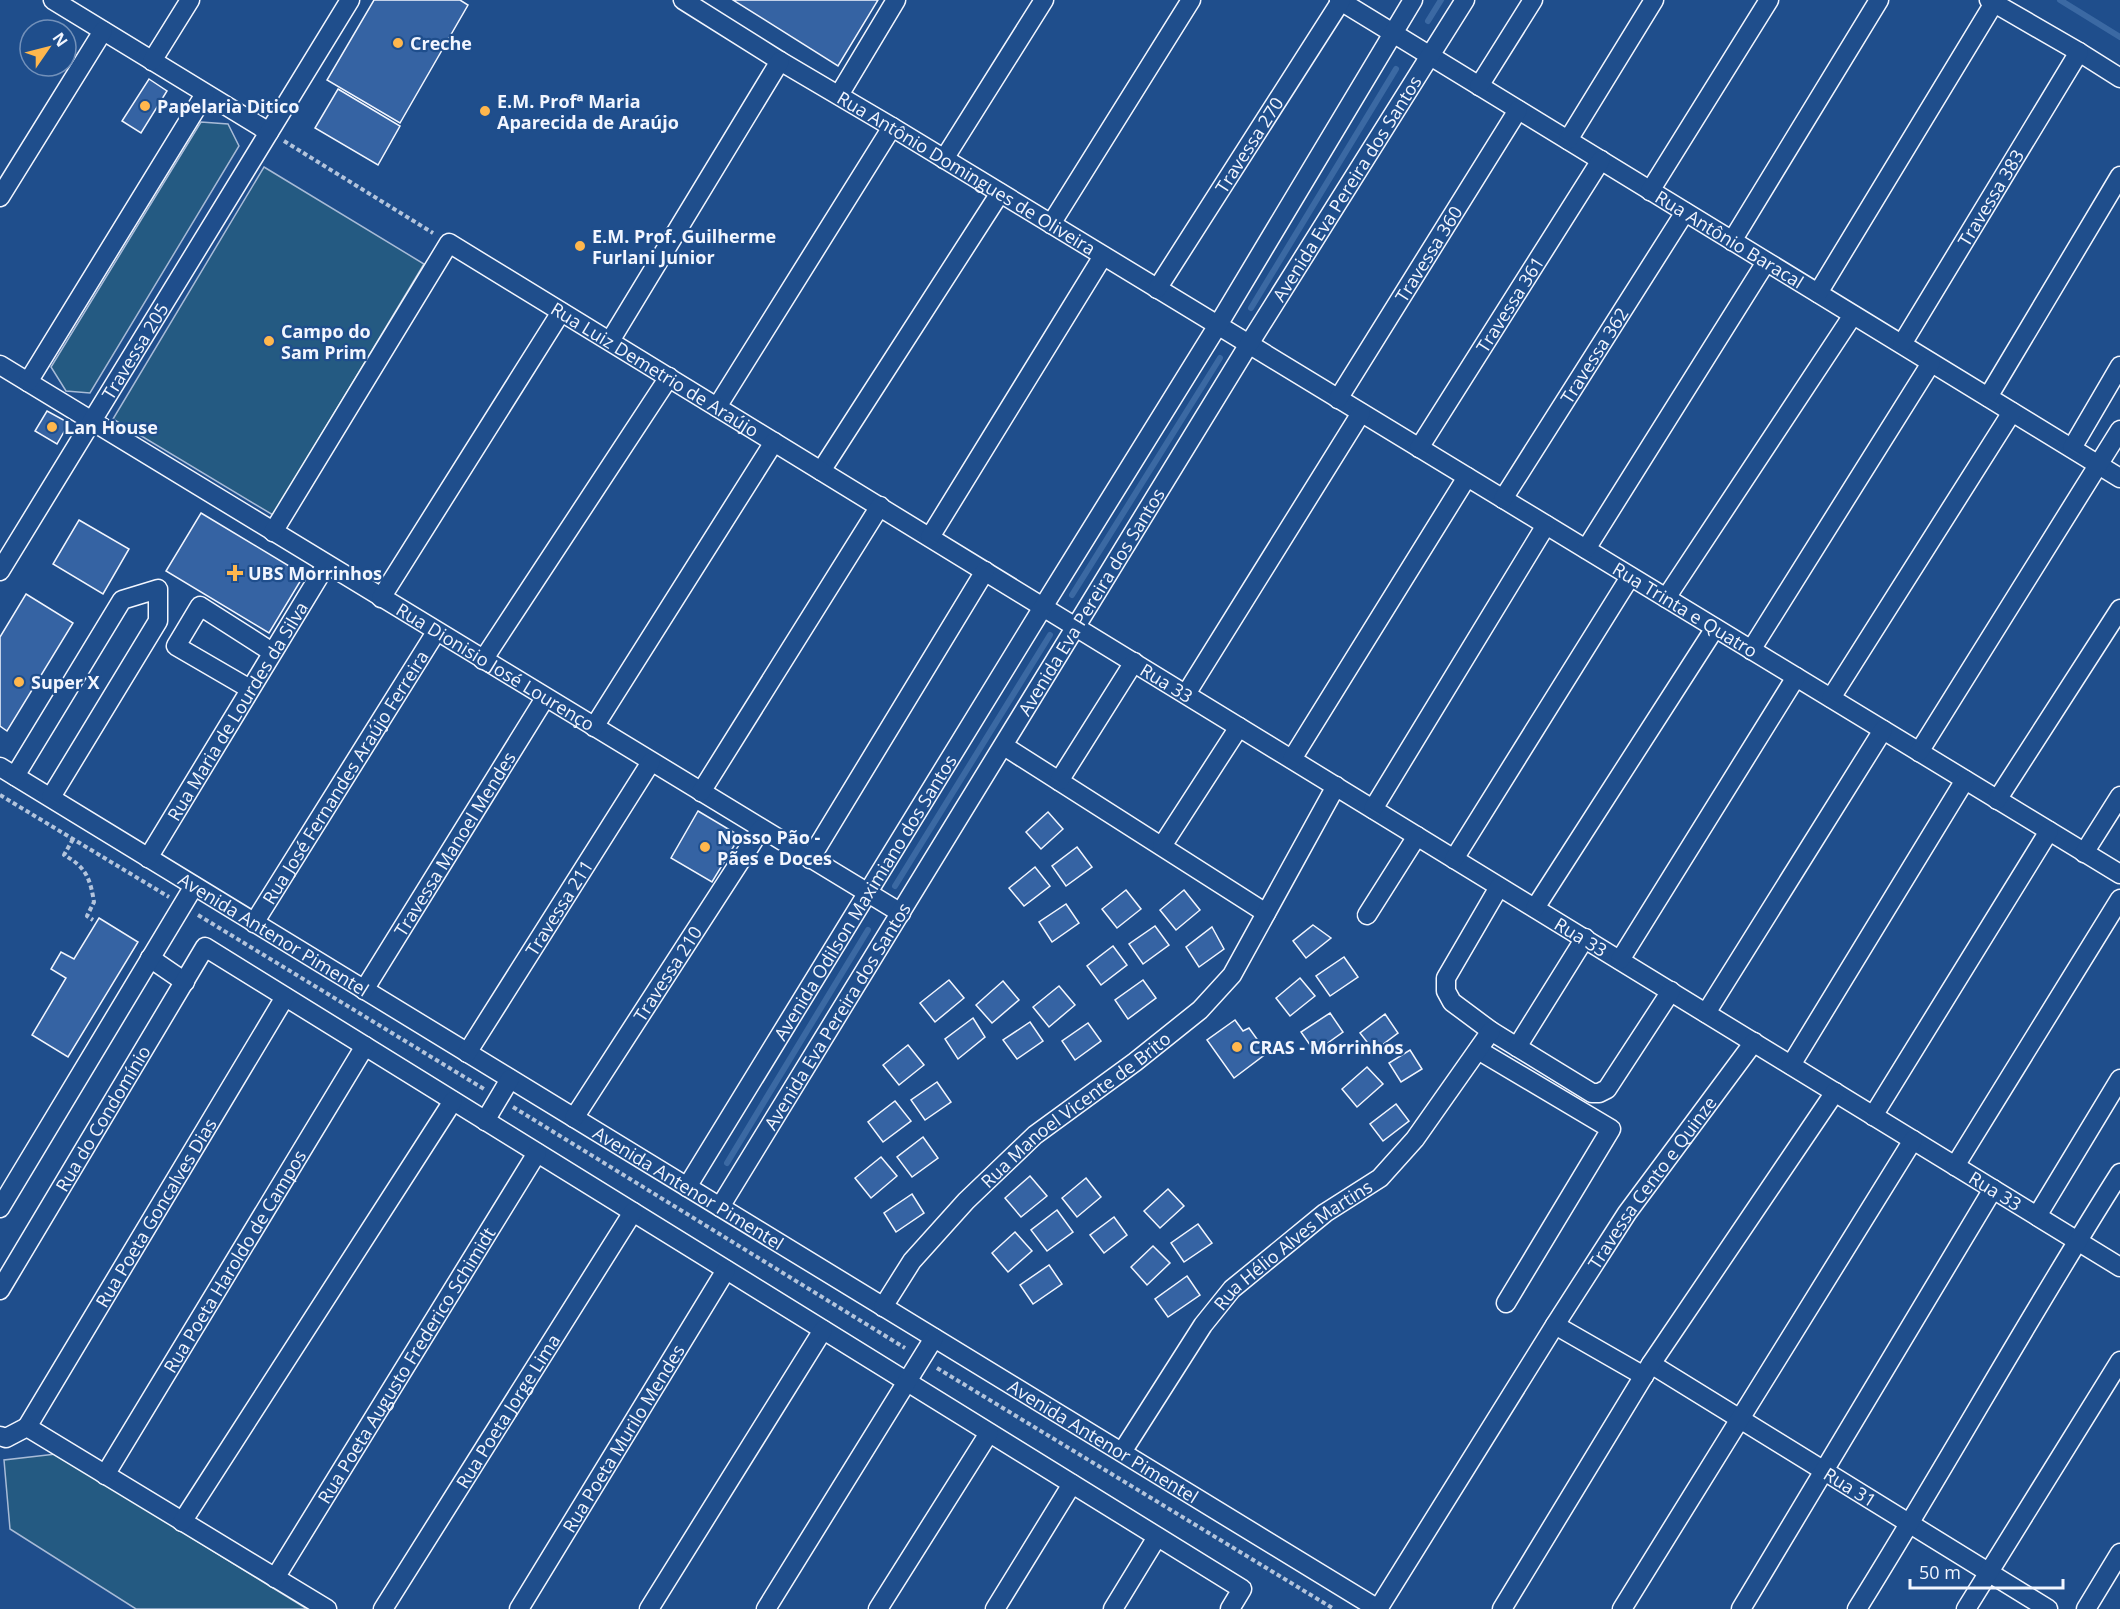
<svg xmlns="http://www.w3.org/2000/svg" width="2120" height="1609" font-family="'Open Sans',sans-serif">
<rect width="100%" height="100%" fill="#1f4e8c"/>
<g fill="#245a82" stroke="#a8bbd7" stroke-width="1.5">
<polygon points="201,122 228,124 239,146 90,393 66,391 51,367"/>
<polygon points="264,167 424,264 273,515 113,419"/>
<polygon points="56,1454 307,1609 136,1609 10,1529 4,1460"/>
</g>
<g fill="none" stroke-linecap="round" stroke-linejoin="round">
<g stroke="#3b69a3" stroke-width="6">
<polyline points="2060,0 2120,37"/>
<polyline points="1428,21 1441,0"/>
<polyline points="1251,308 1396,69"/>
<polyline points="1072,595 1220,358"/>
<polyline points="895,886 1050,635"/>
<polyline points="727,1163 868,930"/>
</g>
</g>
<g fill="#3563a3" stroke="#f2f6ff" stroke-width="1.5">
<polygon points="374,0 460,0 468,5 400,123 327,80"/>
<polygon points="733,0 878,0 838,66"/>
<polygon points="149,79 167,91 141,133 122,121"/>
<polygon points="338,89 400,126 378,165 315,128"/>
<polygon points="47,411 69,423 57,444 35,431"/>
<polygon points="201,513 304,575 269,633 166,571"/>
<polygon points="79,520 129,549 103,594 53,564"/>
<polygon points="26,594 73,623 7,731 0,726 0,637"/>
<polygon points="698,811 740,836 712,882 671,858"/>
<polygon points="1048,812 1063,829 1041,849 1026,832"/>
<polygon points="1077,847 1092,867 1066,886 1052,866"/>
<polygon points="1035,867 1050,886 1024,906 1009,888"/>
<polygon points="1126,890 1141,909 1117,928 1102,909"/>
<polygon points="1184,890 1200,910 1176,930 1160,910"/>
<polygon points="1066,904 1079,923 1052,942 1039,922"/>
<polygon points="99,918 138,942 68,1057 32,1035 66,978 51,969 61,952 74,959"/>
<polygon points="1313,925 1331,938 1306,958 1293,941"/>
<polygon points="1155,926 1169,945 1143,964 1129,944"/>
<polygon points="1212,927 1224,949 1199,967 1186,947"/>
<polygon points="1113,946 1127,965 1101,985 1087,966"/>
<polygon points="1344,957 1358,977 1330,996 1316,976"/>
<polygon points="1300,978 1315,996 1290,1016 1276,998"/>
<polygon points="949,980 964,998 935,1022 920,1003"/>
<polygon points="1143,980 1156,998 1128,1019 1115,1000"/>
<polygon points="1003,981 1019,1000 992,1023 976,1005"/>
<polygon points="1059,986 1075,1005 1049,1027 1033,1007"/>
<polygon points="1330,1013 1343,1032 1315,1052 1301,1032"/>
<polygon points="1385,1014 1398,1033 1374,1051 1360,1033"/>
<polygon points="973,1018 985,1037 958,1059 945,1039"/>
<polygon points="1235,1020 1243,1031 1249,1028 1267,1053 1234,1078 1207,1040"/>
<polygon points="1030,1022 1043,1041 1017,1059 1003,1040"/>
<polygon points="1088,1023 1101,1041 1075,1060 1062,1041"/>
<polygon points="908,1045 924,1065 899,1085 883,1065"/>
<polygon points="1410,1050 1422,1069 1401,1082 1389,1063"/>
<polygon points="1367,1067 1383,1084 1357,1107 1342,1089"/>
<polygon points="937,1082 951,1102 925,1120 911,1100"/>
<polygon points="895,1101 911,1121 883,1142 868,1122"/>
<polygon points="1396,1104 1409,1121 1383,1141 1370,1124"/>
<polygon points="923,1137 938,1158 912,1177 897,1157"/>
<polygon points="881,1157 897,1176 871,1198 855,1178"/>
<polygon points="1030,1176 1047,1196 1021,1217 1005,1198"/>
<polygon points="1086,1178 1101,1197 1077,1217 1062,1198"/>
<polygon points="1168,1189 1184,1206 1160,1228 1144,1211"/>
<polygon points="912,1194 924,1213 896,1232 884,1213"/>
<polygon points="1057,1210 1073,1232 1047,1251 1031,1230"/>
<polygon points="1114,1217 1127,1235 1104,1253 1090,1235"/>
<polygon points="1198,1224 1212,1243 1184,1262 1171,1243"/>
<polygon points="1015,1232 1032,1251 1008,1272 992,1253"/>
<polygon points="1153,1246 1170,1263 1147,1285 1131,1267"/>
<polygon points="1049,1265 1062,1284 1033,1304 1020,1285"/>
<polygon points="1187,1276 1200,1295 1168,1317 1155,1299"/>
</g>
<g fill="none" stroke-linecap="round" stroke-linejoin="round">
<g stroke="#f2f6ff" stroke-width="21">
<g id="street">
<polyline points="53,0 269,132"/>
<path id="s1" d="M 683,0 L 780,61 L 892,127 L 2120,874"/>
<path id="s2" d="M 1339,0 L 2120,478"/>
<polyline points="1989,0 2079,52 2120,78"/>
<polyline points="152,61 190,0"/>
<polyline points="1479,86 1533,0"/>
<polyline points="839,95 896,0"/>
<polyline points="1568,140 1654,0"/>
<polyline points="944,159 1044,0"/>
<polyline points="1650,191 1769,0"/>
<polyline points="0,197 103,31"/>
<polyline points="1051,224 1191,0"/>
<polyline points="1732,241 1879,0"/>
<path id="s3" d="M 1157,289 L 1341,1"/>
<polyline points="1818,293 1994,3"/>
<polyline points="610,341 780,61"/>
<path id="s4" d="M 1902,344 L 2079,52"/>
<path id="s5" d="M 0,365 L 901,913"/>
<polyline points="28,382 205,94"/>
<polyline points="1988,397 2120,176"/>
<path id="s6" d="M 1338,399 L 1518,110"/>
<polyline points="717,407 892,127"/>
<path id="s7" d="M 1419,448 L 1601,160"/>
<polyline points="2072,448 2120,366"/>
<polyline points="821,471 1000,193"/>
<path id="s8" d="M 1503,499 L 1685,212"/>
<path id="s9" d="M 273,532 L 449,243 L 2120,1267"/>
<polyline points="930,537 1103,256"/>
<polyline points="1586,549 1766,262"/>
<path id="s10" d="M 0,571 L 350,0"/>
<polyline points="381,598 561,312"/>
<polyline points="1666,598 1853,315"/>
<polyline points="1751,650 1931,363"/>
<polyline points="483,660 669,377"/>
<polyline points="250,689 176,646 200,606 272,652"/>
<polyline points="1186,694 1361,413"/>
<polyline points="1831,698 2012,412"/>
<polyline points="594,727 774,442"/>
<polyline points="1004,746 1266,913"/>
<polyline points="1919,752 2120,430"/>
<polyline points="1292,759 1467,477"/>
<path id="s11" d="M 0,767 L 1378,1609"/>
<polyline points="15,776 122,600 158,589 158,621 51,797"/>
<polyline points="1059,781 1134,662"/>
<polyline points="701,792 880,506"/>
<polyline points="1997,800 2120,609"/>
<polyline points="1373,809 1546,525"/>
<polyline points="1162,846 1239,727"/>
<polyline points="2084,853 2120,796"/>
<path id="s12" d="M 148,858 L 326,565"/>
<polyline points="810,859 985,571"/>
<polyline points="1454,859 1630,577"/>
<polyline points="1499,887 1446,978 1446,991 1452,1002 1491,1031 1592,1093 1599,1093 1607,1089 1671,991"/>
<polyline points="1535,908 1715,628"/>
<polyline points="1367,915 1417,836"/>
<path id="s13" d="M 254,923 L 436,632"/>
<polyline points="150,958 185,982"/>
<polyline points="1620,960 1796,677"/>
<path id="s14" d="M 364,990 L 545,698"/>
<polyline points="1706,1013 1883,730"/>
<polyline points="1517,1047 1585,938"/>
<polyline points="1478,1050 1611,1129 1506,1303"/>
<path id="s15" d="M 467,1053 L 651,762"/>
<polyline points="1791,1065 1965,780"/>
<polyline points="1873,1116 2049,831"/>
<path id="s16" d="M 574,1118 L 761,829"/>
<polyline points="485,1121 510,1079"/>
<polyline points="1955,1166 2120,899"/>
<path id="s17" d="M 687,1187 L 1043,607 L 1218,325 L 1413,0"/>
<path id="s18" d="M 720,1207 L 1249,344 L 1465,0"/>
<polyline points="0,1208 194,886"/>
<polyline points="2037,1216 2120,1079"/>
<path id="s19" d="M 0,1290 L 205,947 L 1242,1589 L 1230,1609"/>
<path id="s20" d="M 883,1307 L 912,1261 L 966,1201 L 1035,1135 L 1135,1062 L 1200,1010 L 1232,975 L 1336,786"/>
<polyline points="1555,1325 1644,1376"/>
<path id="s21" d="M 1651,1364 L 2048,1609"/>
<path id="s22" d="M 27,1427 L 285,997"/>
<polyline points="0,1436 6,1438 27,1427 327,1609"/>
<path id="s23" d="M 1122,1452 L 1203,1325 L 1232,1289 L 1325,1213 L 1380,1178 L 1415,1139 L 1491,1031"/>
<path id="s24" d="M 105,1475 L 365,1046"/>
<polyline points="182,1522 453,1101"/>
<path id="s25" d="M 275,1578 L 537,1153"/>
<path id="s26" d="M 383,1609 L 633,1212"/>
<path id="s27" d="M 519,1609 L 726,1270"/>
<polyline points="649,1609 823,1330"/>
<polyline points="766,1609 934,1338"/>
<polyline points="878,1609 989,1433"/>
<polyline points="995,1609 1072,1484"/>
<polyline points="1113,1609 1157,1537"/>
<path id="s28" d="M 1378,1609 L 1555,1325 L 1627,1213 L 1754,1042"/>
<polyline points="1502,1609 1651,1364 1835,1092"/>
<polyline points="1622,1609 1913,1140"/>
<polyline points="1741,1609 1993,1189"/>
<path d="M 1857,1609 C 1947,1465 2029,1316 2120,1173"/>
<polyline points="1966,1609 2120,1361"/>
<polyline points="2086,1609 2120,1553"/>
</g>
</g>
<g stroke="#b3c4dc" stroke-width="4" stroke-dasharray="4.5 3" stroke-linecap="butt">
<polyline points="284,141 433,233"/>
<polyline points="0,795 169,897"/>
<path d="M 73,839 L 64,855 C 86,867 90,878 94,902 L 87,916 L 93,920"/>
<polyline points="198,915 484,1089"/>
<polyline points="513,1107 905,1348"/>
<polyline points="937,1368 1334,1609"/>
</g>
<use href="#street" stroke="#1f4e8c" stroke-width="18"/>
</g>
<g fill="#ffb74d" stroke="#1f4e8c" stroke-width="2">
<circle cx="398" cy="43" r="6"/>
<circle cx="145" cy="106" r="6"/>
<circle cx="485" cy="111" r="6"/>
<circle cx="580" cy="246" r="6"/>
<circle cx="269" cy="341" r="6"/>
<circle cx="52" cy="427" r="6"/>
<path d="M232 564h6v6h6v6h-6v6h-6v-6h-6v-6h6z"/>
<circle cx="19" cy="682" r="6"/>
<circle cx="705" cy="847" r="6"/>
<circle cx="1237" cy="1047" r="6"/>
</g>
<g text-anchor="middle" dominant-baseline="central" stroke-width="4.5" stroke-linejoin="round" paint-order="stroke">
<g font-size="18" font-weight="bold" fill="#f2f6ff" stroke="#1f4e8c" text-anchor="start">
<text x="410" y="43">Creche</text>
<text x="497" y="101">E.M. Profª Maria<tspan x="497" dy="21">Aparecida de Araújo</tspan></text>
<text x="157" y="106">Papelaria Ditico</text>
<text x="592" y="236">E.M. Prof. Guilherme<tspan x="592" dy="21">Furlani Junior</tspan></text>
<text x="281" y="331">Campo do<tspan x="281" dy="21">Sam Prim</tspan></text>
<text x="64" y="427">Lan House</text>
<text x="248" y="573">UBS Morrinhos</text>
<text x="31" y="682">Super X</text>
<text x="717" y="837">Nosso Pão -<tspan x="717" dy="21">Pães e Doces</tspan></text>
<text x="1249" y="1047">CRAS - Morrinhos</text>
</g>
<g font-size="18" fill="#f2f6ff" stroke="#1f4e8c">
<text stroke="none"><textPath href="#s3" startOffset="171">Travessa 270</textPath></text>
<text stroke="none"><textPath href="#s1" startOffset="332">Rua Antônio Domingues de Oliveira</textPath></text>
<text stroke="none"><textPath href="#s18" startOffset="1196">Avenida Eva Pereira dos Santos</textPath></text>
<text stroke="none"><textPath href="#s4" startOffset="171">Travessa 383</textPath></text>
<text stroke="none"><textPath href="#s2" startOffset="458">Rua Antônio Baracal</textPath></text>
<text stroke="none"><textPath href="#s6" startOffset="171">Travessa 360</textPath></text>
<text stroke="none"><textPath href="#s7" startOffset="170">Travessa 361</textPath></text>
<text stroke="none"><textPath href="#s10" startOffset="258">Travessa 205</textPath></text>
<text stroke="none"><textPath href="#s8" startOffset="170">Travessa 362</textPath></text>
<text stroke="none"><textPath href="#s9" startOffset="580">Rua Luiz Demetrio de Araújo</textPath></text>
<text stroke="none"><textPath href="#s18" startOffset="710">Avenida Eva Pereira dos Santos</textPath></text>
<text stroke="none"><textPath href="#s1" startOffset="1173">Rua Trinta e Quatro</textPath></text>
<text stroke="none"><textPath href="#s5" startOffset="580">Rua Dionisio José Lourenço</textPath></text>
<text stroke="none"><textPath href="#s9" startOffset="1180">Rua 33</textPath></text>
<text stroke="none"><textPath href="#s12" startOffset="172">Rua Maria de Lourdes da Silva</textPath></text>
<text stroke="none"><textPath href="#s13" startOffset="172">Rua José Fernandes Araújo Ferreira</textPath></text>
<text stroke="none"><textPath href="#s14" startOffset="172">Travessa Manoel Mendes</textPath></text>
<text stroke="none"><textPath href="#s17" startOffset="340">Avenida Odilson Maximiano dos Santos</textPath></text>
<text stroke="none"><textPath href="#s15" startOffset="172">Travessa 211</textPath></text>
<text stroke="none"><textPath href="#s11" startOffset="321">Avenida Antenor Pimentel</textPath></text>
<text stroke="none"><textPath href="#s9" startOffset="1666">Rua 33</textPath></text>
<text stroke="none"><textPath href="#s16" startOffset="172">Travessa 210</textPath></text>
<text stroke="none"><textPath href="#s18" startOffset="224">Avenida Eva Pereira dos Santos</textPath></text>
<text stroke="none"><textPath href="#s20" startOffset="278">Rua Manoel Vicente de Brito</textPath></text>
<text stroke="none"><textPath href="#s19" startOffset="200">Rua do Condomínio</textPath></text>
<text stroke="none"><textPath href="#s28" startOffset="507">Travessa Cento e Quinze</textPath></text>
<text stroke="none"><textPath href="#s11" startOffset="807">Avenida Antenor Pimentel</textPath></text>
<text stroke="none"><textPath href="#s9" startOffset="2152">Rua 33</textPath></text>
<text stroke="none"><textPath href="#s22" startOffset="250">Rua Poeta Goncalves Dias</textPath></text>
<text stroke="none"><textPath href="#s23" startOffset="272">Rua Hélio Alves Martins</textPath></text>
<text stroke="none"><textPath href="#s24" startOffset="250">Rua Poeta Haroldo de Campos</textPath></text>
<text stroke="none"><textPath href="#s25" startOffset="250">Rua Poeta Augusto Frederico Schimidt</textPath></text>
<text stroke="none"><textPath href="#s26" startOffset="234">Rua Poeta Jorge Lima</textPath></text>
<text stroke="none"><textPath href="#s27" startOffset="200">Rua Poeta Murilo Mendes</textPath></text>
<text stroke="none"><textPath href="#s11" startOffset="1293">Avenida Antenor Pimentel</textPath></text>
<text stroke="none"><textPath href="#s21" startOffset="234">Rua 31</textPath></text>
</g>
</g>
<g transform="translate(48 48) rotate(55)"><circle r="28" fill="#1f4e8c" stroke="#7391ba" stroke-width="1.5"/>
<path d="M0-4.5L10 22L0 15L-10 22Z" fill="#ffb74d"/>
<text y="-9" font-size="16" font-weight="bold" text-anchor="middle" fill="#f2f6ff">N</text>
</g>
<path d="M1910 1579v9h153v-9" fill="none" stroke="#f2f6ff" stroke-width="3"/>
<text x="1919" y="1579" font-size="18" fill="#f2f6ff" stroke="#1f4e8c" stroke-width="4.5" paint-order="stroke">50 m</text>
</svg>
